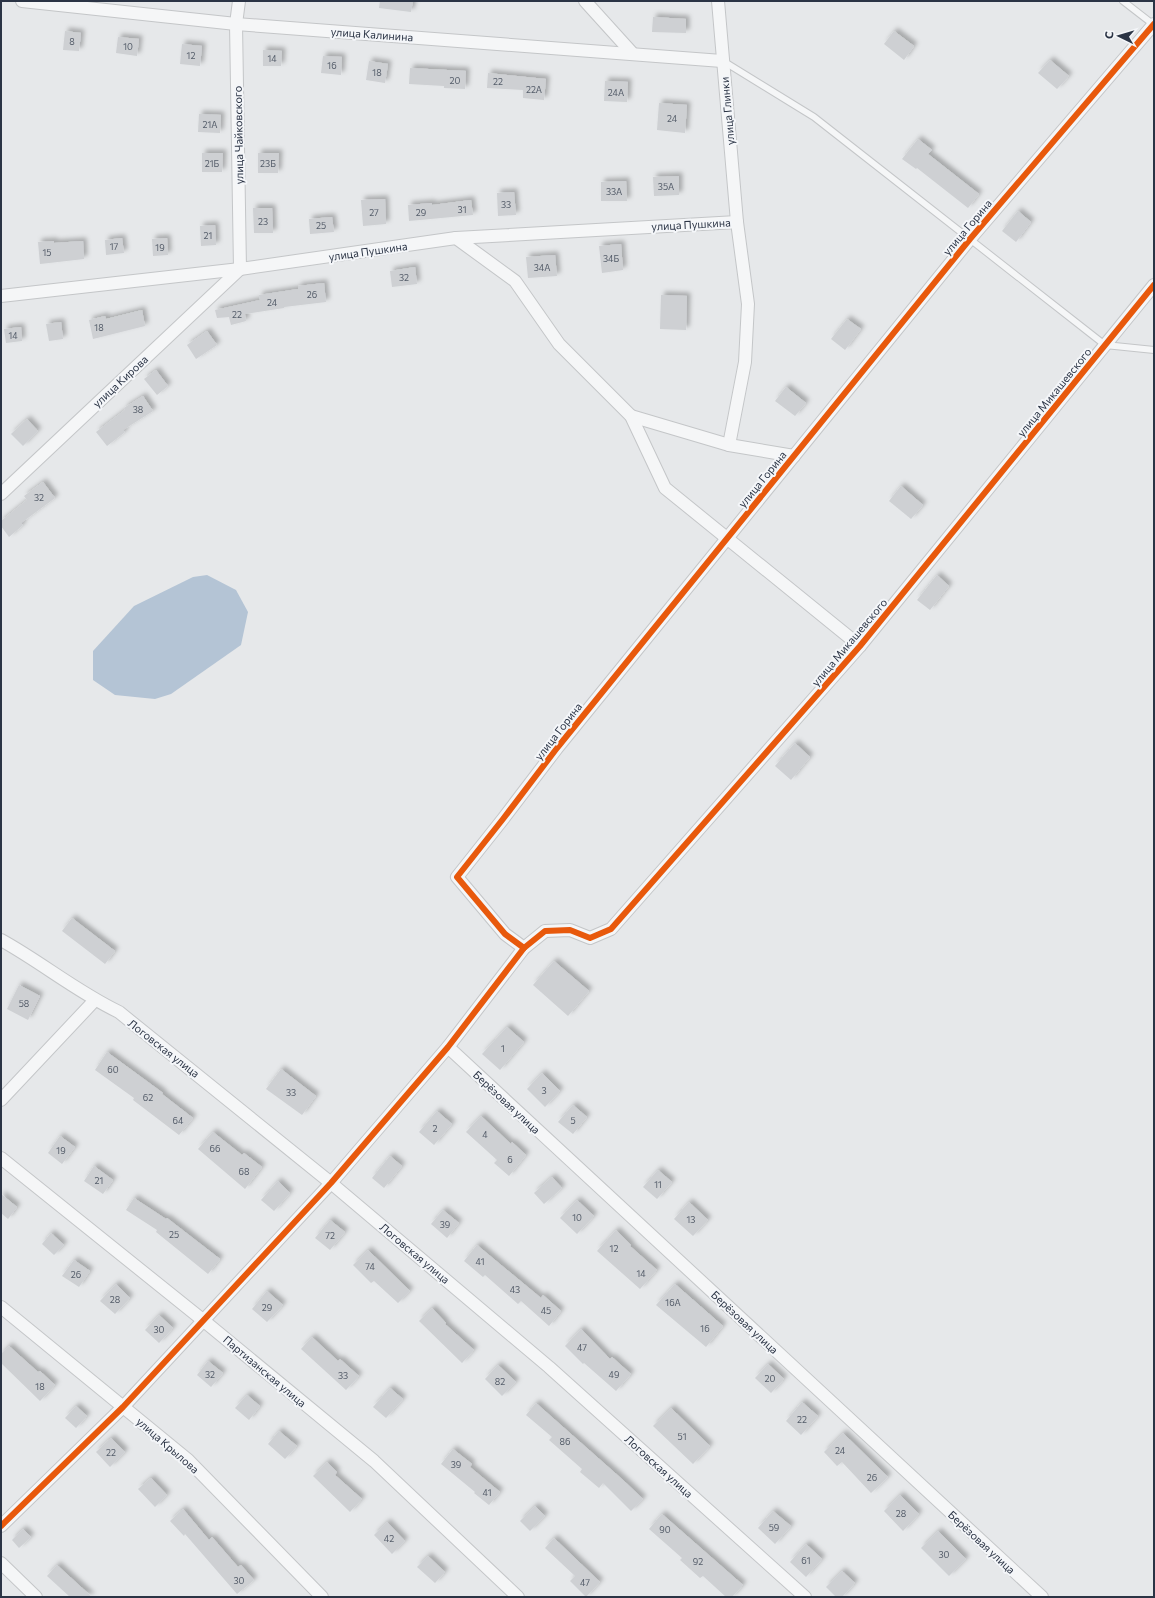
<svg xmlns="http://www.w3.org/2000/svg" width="1155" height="1598" font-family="Commissioner,sans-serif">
<defs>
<filter id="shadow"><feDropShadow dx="3.5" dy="-3.5" stdDeviation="2" flood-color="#0004"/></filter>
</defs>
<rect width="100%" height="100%" fill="#e6e8ea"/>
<polygon fill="#b4c4d5" points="207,575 236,590 248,612 241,645 171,694 155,699 115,695 93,680 93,651 134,606 193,577"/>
<g fill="#ced0d3" filter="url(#shadow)">
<polygon points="380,1 413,1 411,12 379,8"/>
<polygon points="653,17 686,19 686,33 652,32"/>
<polygon points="65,31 81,33 79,51 63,50"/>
<polygon points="894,31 914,46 904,60 884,44"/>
<polygon points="118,37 139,39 137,56 116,53"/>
<polygon points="182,44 202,46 200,66 180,64"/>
<polygon points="263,50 282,51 281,66 263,66"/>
<polygon points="323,56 342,57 341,75 321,73"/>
<polygon points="1050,60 1069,76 1057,89 1038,73"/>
<polygon points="369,61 388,64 385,83 366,80"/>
<polygon points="410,68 466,71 465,89 444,88 444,86 409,84"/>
<polygon points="488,73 546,79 544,100 523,98 523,90 487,88"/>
<polygon points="605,81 628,82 627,102 604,101"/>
<polygon points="659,103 687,105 685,133 657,130"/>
<polygon points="199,114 221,115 220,133 198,132"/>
<polygon points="918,139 932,150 928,154 979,194 968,208 917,168 916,169 902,159"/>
<polygon points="202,153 223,153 222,172 202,172"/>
<polygon points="258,153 279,153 278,173 258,173"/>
<polygon points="679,176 679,195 654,196 653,177"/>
<polygon points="626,181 627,201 601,201 601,182"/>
<polygon points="514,192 516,215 498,216 497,193"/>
<polygon points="385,199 386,224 363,226 361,200"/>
<polygon points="471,200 473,215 409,221 408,205 432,203 432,205"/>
<polygon points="253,208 272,208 273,233 254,233"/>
<polygon points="1018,211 1031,222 1016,242 1002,231"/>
<polygon points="332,217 334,232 310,234 309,219"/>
<polygon points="215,225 216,245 201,246 200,226"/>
<polygon points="122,238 124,253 106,255 105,240"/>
<polygon points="167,238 168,255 153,256 152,239"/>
<polygon points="54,241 54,243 83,241 84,259 40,264 38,242"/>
<polygon points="621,244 623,270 602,273 599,246"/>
<polygon points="555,255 557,276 528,278 526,257"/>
<polygon points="415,267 417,284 392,287 390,271"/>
<polygon points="324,283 326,302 284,307 284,308 245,314 246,321 231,325 229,317 217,318 215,310 260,300 259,295 298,289 298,286"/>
<polygon points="661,295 687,296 686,330 660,329"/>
<polygon points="142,310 145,326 93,339 89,320 105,316 106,319"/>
<polygon points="847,319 861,329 845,350 831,339"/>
<polygon points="61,322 63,339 49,341 46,324"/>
<polygon points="21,327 22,341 6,343 4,329"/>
<polygon points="207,331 217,345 196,359 187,345"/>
<polygon points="156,370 168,386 157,395 144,379"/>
<polygon points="786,387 806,403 795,416 775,401"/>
<polygon points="143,396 153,411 123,430 125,432 107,446 96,432 125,410 124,408"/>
<polygon points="27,419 38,431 23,446 11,434"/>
<polygon points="43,482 55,498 21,523 23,525 9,537 1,526 1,521 27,500 24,496"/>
<polygon points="901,486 923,505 911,519 889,501"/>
<polygon points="937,575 949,586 930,610 917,600"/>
<polygon points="795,743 810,757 791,780 775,766"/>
<polygon points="72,918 115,951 105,964 62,931"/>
<polygon points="554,961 589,991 568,1016 533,985"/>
<polygon points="19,985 40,996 28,1020 7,1009"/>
<polygon points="507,1027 524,1042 500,1070 482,1054"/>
<polygon points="107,1052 163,1093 162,1094 193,1118 179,1135 133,1100 134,1098 95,1070"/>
<polygon points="281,1069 316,1096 302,1115 266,1089"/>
<polygon points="542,1073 560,1091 545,1107 527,1089"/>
<polygon points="573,1105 587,1117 573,1134 558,1122"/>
<polygon points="437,1111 452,1124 434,1145 419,1132"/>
<polygon points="481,1116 511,1144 512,1142 526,1155 509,1176 494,1163 497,1160 466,1132"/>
<polygon points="213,1132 242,1155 244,1153 262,1167 245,1189 198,1149"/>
<polygon points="60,1136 75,1147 62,1164 48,1153"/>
<polygon points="390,1156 402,1166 384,1188 372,1178"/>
<polygon points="94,1166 113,1180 103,1194 84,1181"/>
<polygon points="658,1170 672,1182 657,1199 643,1187"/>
<polygon points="552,1177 562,1188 544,1204 534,1193"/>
<polygon points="278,1181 290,1193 274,1211 261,1200"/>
<polygon points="1,1194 17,1207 8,1219 1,1213"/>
<polygon points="134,1198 166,1219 167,1218 220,1259 208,1274 156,1232 157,1230 126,1210"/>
<polygon points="577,1200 594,1216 577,1234 560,1218"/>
<polygon points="689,1202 708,1220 693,1236 674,1219"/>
<polygon points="443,1210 459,1223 447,1238 431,1224"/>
<polygon points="330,1220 345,1232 330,1250 315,1238"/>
<polygon points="616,1230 631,1245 630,1246 657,1270 640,1289 597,1251"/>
<polygon points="51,1233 64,1245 54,1255 42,1244"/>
<polygon points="477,1245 541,1298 543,1295 561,1311 549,1326 521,1301 518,1304 485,1275 483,1277 464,1261"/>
<polygon points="368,1250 410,1291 398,1303 374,1281 371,1283 353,1265"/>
<polygon points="74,1260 90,1271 79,1287 62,1276"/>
<polygon points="116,1284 130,1298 115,1314 100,1301"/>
<polygon points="675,1284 723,1326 706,1347 656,1305"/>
<polygon points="267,1291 283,1305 267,1322 252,1309"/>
<polygon points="432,1308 446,1323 445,1324 474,1350 462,1363 419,1321"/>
<polygon points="159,1315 173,1328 159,1343 145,1330"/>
<polygon points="581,1329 610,1359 612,1357 631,1374 616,1391 584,1363 583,1364 565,1346"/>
<polygon points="312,1337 338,1361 340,1359 359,1376 346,1390 301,1349"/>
<polygon points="9,1346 38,1372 40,1371 55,1385 40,1401 1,1363 1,1354"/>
<polygon points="208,1361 223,1373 211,1387 197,1375"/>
<polygon points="768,1364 784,1379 771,1393 755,1378"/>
<polygon points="498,1365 516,1382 502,1396 485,1379"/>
<polygon points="390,1388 403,1399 386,1418 373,1407"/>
<polygon points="247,1395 260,1406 249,1420 235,1408"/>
<polygon points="802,1402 818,1416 801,1435 786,1421"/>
<polygon points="536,1403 623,1480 643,1499 631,1511 603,1483 599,1488 580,1472 582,1469 549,1440 552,1437 526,1415"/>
<polygon points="76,1406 87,1416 76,1428 65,1418"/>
<polygon points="671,1408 710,1446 693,1464 653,1426"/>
<polygon points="279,1431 297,1446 285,1459 268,1444"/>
<polygon points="843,1433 888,1477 871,1493 842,1462 837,1466 824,1452"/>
<polygon points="111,1438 125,1452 110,1467 96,1452"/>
<polygon points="453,1449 472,1464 470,1467 500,1492 489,1505 474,1493 475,1492 441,1464"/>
<polygon points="327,1462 337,1472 335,1475 362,1499 350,1512 313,1476"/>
<polygon points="151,1478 167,1495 155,1507 138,1489"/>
<polygon points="900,1495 919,1514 903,1531 884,1511"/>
<polygon points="535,1506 545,1516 530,1531 520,1521"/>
<polygon points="183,1509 209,1540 212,1537 238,1567 241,1565 254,1580 237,1594 185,1534 184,1536 170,1521"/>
<polygon points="773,1511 791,1526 775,1544 758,1528"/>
<polygon points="662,1514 743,1585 732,1597 726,1597 703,1576 700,1578 680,1560 682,1558 649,1529"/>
<polygon points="387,1522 405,1541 392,1554 374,1535"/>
<polygon points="23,1529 31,1537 19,1548 12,1540"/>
<polygon points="938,1531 966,1559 949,1576 921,1548"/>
<polygon points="554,1538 600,1582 586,1597 570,1581 575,1576 545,1548"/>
<polygon points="806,1544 822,1559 806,1577 790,1562"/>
<polygon points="428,1556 445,1572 435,1583 417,1567"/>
<polygon points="57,1565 92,1597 70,1597 47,1576"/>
<polygon points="842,1571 855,1583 842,1597 836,1597 826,1587"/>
</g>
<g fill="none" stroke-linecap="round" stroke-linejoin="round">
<g stroke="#c4c6c8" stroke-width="8">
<g id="service">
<polyline points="1123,1 1154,25"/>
<polyline points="723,61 814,117 1105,345 1154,350"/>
</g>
</g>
<g stroke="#c4c6c8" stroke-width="14">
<g id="minor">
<polyline points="22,1 236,24 722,61"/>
<polyline points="585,1 633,54"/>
<polyline points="718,1 737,222 748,304 745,362 729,445"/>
<polyline points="456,238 515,281 559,344 631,416 665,488 860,646"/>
<polyline points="1,296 240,269 456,238 737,222"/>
<polyline points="631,416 729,445 794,456"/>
<polyline points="1,494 240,269 236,24 239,1"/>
<path d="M 1,940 C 41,962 77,992 119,1012 L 331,1183 L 549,1367 L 805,1597"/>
<polyline points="524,948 505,934 457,877 503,819 557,748 970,239 1154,24"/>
<polyline points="448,1047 1042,1597"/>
<polyline points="1,1100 95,1000"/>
<polyline points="1,1158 204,1321 374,1461 518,1597"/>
<polyline points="1,1307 188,1460 322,1597"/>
<polyline points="1,1526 123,1407 331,1183 448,1047 524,948 545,931 570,930 590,938 611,929 860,646 1154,285"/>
<polyline points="1,1563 36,1597"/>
</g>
</g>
<use href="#service" stroke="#f5f6f7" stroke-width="6"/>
<use href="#minor" stroke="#f5f6f7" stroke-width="12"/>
<g stroke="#f4f6f9" stroke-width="8">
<g id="cycleway">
<polyline points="524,948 505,934 457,877 503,819 557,748 970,239 1154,24"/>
<polyline points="1,1526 123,1407 331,1183 448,1047 524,948 545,931 570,930 590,938 611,929 860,646 1154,285"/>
</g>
</g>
<use href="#cycleway" stroke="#e8590c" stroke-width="6"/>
</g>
<g text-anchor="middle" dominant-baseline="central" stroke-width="4" stroke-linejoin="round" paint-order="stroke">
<g font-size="9" fill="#545c69">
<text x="72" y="41">8</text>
<text x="128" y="46">10</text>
<text x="191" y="55">12</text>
<text x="272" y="58">14</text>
<text x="332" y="65">16</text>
<text x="377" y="72">18</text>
<text x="455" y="80">20</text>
<text x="498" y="81">22</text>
<text x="534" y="89">22А</text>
<text x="616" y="92">24А</text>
<text x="672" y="118">24</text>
<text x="210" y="124">21А</text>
<text x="212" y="163">21Б</text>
<text x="268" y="163">23Б</text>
<text x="666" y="186">35А</text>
<text x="614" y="191">33А</text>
<text x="506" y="204">33</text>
<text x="462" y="209">31</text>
<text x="374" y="212">27</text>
<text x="421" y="212">29</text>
<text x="263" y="221">23</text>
<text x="321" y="225">25</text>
<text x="208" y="235">21</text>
<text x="114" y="246">17</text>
<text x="160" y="247">19</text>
<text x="47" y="252">15</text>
<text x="611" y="258">34Б</text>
<text x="542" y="267">34А</text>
<text x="404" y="277">32</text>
<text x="312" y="294">26</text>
<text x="272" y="302">24</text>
<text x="237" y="314">22</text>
<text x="99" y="327">18</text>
<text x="13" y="335">14</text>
<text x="138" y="409">38</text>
<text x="39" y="497">32</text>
<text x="24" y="1003">58</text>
<text x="503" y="1048">1</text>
<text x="113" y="1069">60</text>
<text x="544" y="1090">3</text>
<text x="291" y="1092">33</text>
<text x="148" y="1097">62</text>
<text x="178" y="1120">64</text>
<text x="573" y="1120">5</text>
<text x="435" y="1128">2</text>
<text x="485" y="1134">4</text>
<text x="215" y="1148">66</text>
<text x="61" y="1150">19</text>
<text x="510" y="1159">6</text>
<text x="244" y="1171">68</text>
<text x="99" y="1180">21</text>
<text x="658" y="1184">11</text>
<text x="577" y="1217">10</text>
<text x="691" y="1219">13</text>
<text x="445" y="1224">39</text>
<text x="174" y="1234">25</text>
<text x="330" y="1235">72</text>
<text x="614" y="1248">12</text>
<text x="480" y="1261">41</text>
<text x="370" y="1266">74</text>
<text x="641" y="1273">14</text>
<text x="76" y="1274">26</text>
<text x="515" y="1289">43</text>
<text x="115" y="1299">28</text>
<text x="673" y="1302">16А</text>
<text x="267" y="1307">29</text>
<text x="546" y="1310">45</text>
<text x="705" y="1328">16</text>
<text x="159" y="1329">30</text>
<text x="582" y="1347">47</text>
<text x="210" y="1374">32</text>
<text x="614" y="1374">49</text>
<text x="343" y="1375">33</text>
<text x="770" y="1378">20</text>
<text x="500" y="1381">82</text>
<text x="40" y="1386">18</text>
<text x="802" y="1419">22</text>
<text x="682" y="1436">51</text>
<text x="565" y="1441">86</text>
<text x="840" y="1450">24</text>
<text x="111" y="1452">22</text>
<text x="456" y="1464">39</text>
<text x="872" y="1477">26</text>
<text x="487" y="1492">41</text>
<text x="901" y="1513">28</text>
<text x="774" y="1527">59</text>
<text x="665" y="1529">90</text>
<text x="389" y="1538">42</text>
<text x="944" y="1554">30</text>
<text x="806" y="1560">61</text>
<text x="698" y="1561">92</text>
<text x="239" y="1580">30</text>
<text x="585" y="1582">47</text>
</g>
<g font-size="11" fill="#2b3445" stroke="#f4f6f9">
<text transform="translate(372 34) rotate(4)">улица Калинина</text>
<text transform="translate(727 111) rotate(-95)">улица Глинки</text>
<text transform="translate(238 135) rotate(-91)">улица Чайковского</text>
<text transform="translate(691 224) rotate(-3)">улица Пушкина</text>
<text transform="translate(967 227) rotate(-50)">улица Горина</text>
<text transform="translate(368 251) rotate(-8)">улица Пушкина</text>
<text transform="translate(120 381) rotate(-43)">улица Кирова</text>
<text transform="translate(1054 392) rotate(-51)">улица Микашевского</text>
<text transform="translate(762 479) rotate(-51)">улица Горина</text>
<text transform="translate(849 642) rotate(-50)">улица Микашевского</text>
<text transform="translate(558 731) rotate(-52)">улица Горина</text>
<text transform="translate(164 1048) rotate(38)">Логовская улица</text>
<text transform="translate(507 1102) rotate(43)">Берёзовая улица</text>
<text transform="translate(415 1253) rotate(40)">Логовская улица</text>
<text transform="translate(745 1322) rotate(43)">Берёзовая улица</text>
<text transform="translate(265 1371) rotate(40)">Партизанская улица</text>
<text transform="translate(168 1445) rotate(41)">улица Крылова</text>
<text transform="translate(659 1466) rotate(42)">Логовская улица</text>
<text transform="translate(982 1542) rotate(43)">Берёзовая улица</text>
</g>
</g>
<rect width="1155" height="1598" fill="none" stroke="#2b3445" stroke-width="4"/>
<g transform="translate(1119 36) rotate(275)" stroke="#f4f6f9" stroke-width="3" paint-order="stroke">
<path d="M0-3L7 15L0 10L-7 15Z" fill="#2b3445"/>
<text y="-6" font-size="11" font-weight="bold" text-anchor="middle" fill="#2b3445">С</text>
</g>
</svg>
